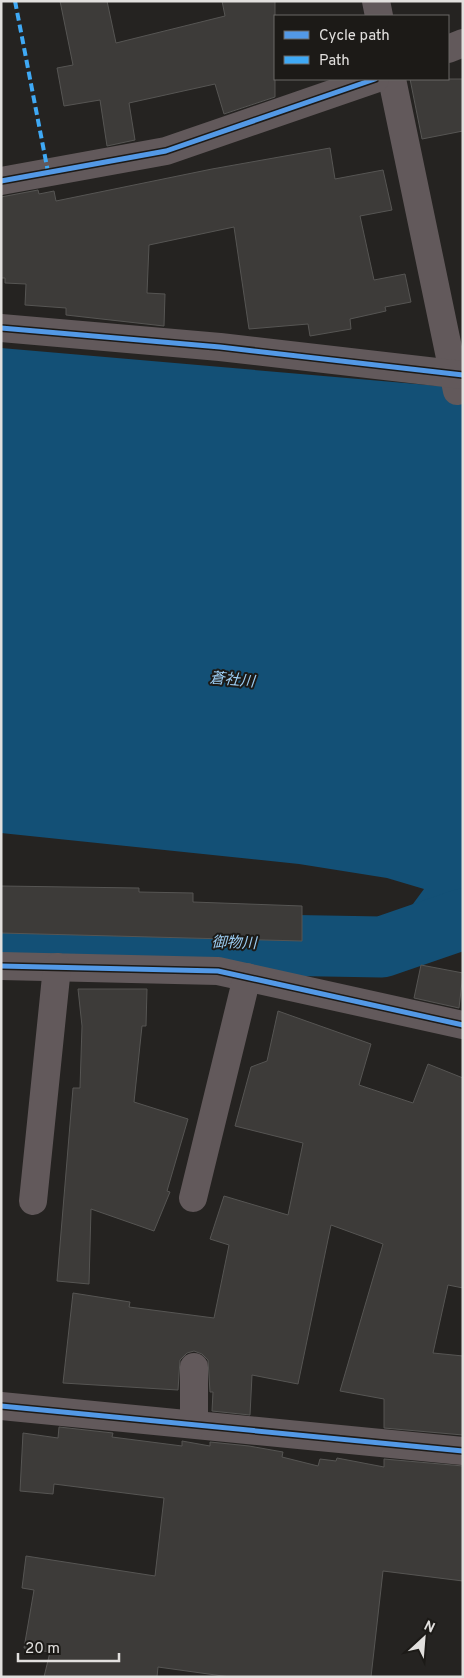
<svg xmlns="http://www.w3.org/2000/svg" width="464" height="1678" font-family="Overpass,'Noto Sans JP',sans-serif">
<rect width="100%" height="100%" fill="#252321"/>
<polygon fill="#135076" points="1,348 463,388 463,912 393,931 424,889 387,878 299,864 1,833"/>
<g fill="none" stroke-linecap="round" stroke-linejoin="round">
<polyline stroke="#135076" stroke-width="61" points="1,940 382,947 463,919"/>
</g>
<g fill="#3d3b39" stroke="#565553">
<polygon points="60,1 107,1 116,43 225,16 222,1 275,1 275,97 224,114 215,84 129,103 135,140 107,146 100,100 64,106 57,68 73,65"/>
<polygon points="410,79 463,79 463,131 422,139"/>
<polygon points="330,148 335,179 383,170 392,210 360,216 374,280 405,274 411,302 385,307 386,311 350,319 351,329 310,336 308,324 249,329 234,227 149,245 147,293 165,294 164,326 66,315 66,308 25,305 26,284 5,283 5,278 1,278 1,197 38,190 39,194 54,191 56,201 212,169"/>
<polygon points="1,886 139,888 139,892 193,893 193,902 302,906 302,941 1,933"/>
<polygon points="421,965 463,973 459,1008 414,998"/>
<polygon points="78,989 147,989 146,1026 142,1026 134,1102 188,1119 167,1191 170,1192 154,1231 91,1209 89,1284 57,1281 73,1088 80,1088 82,1026"/>
<polygon points="278,1011 371,1044 359,1085 413,1103 428,1064 463,1078 463,1288 448,1285 433,1353 463,1356 463,1435 384,1428 384,1399 340,1391 383,1244 331,1225 298,1384 252,1375 250,1415 212,1411 213,1392 210,1392 208,1360 202,1354 194,1351 187,1353 180,1360 178,1390 63,1383 73,1293 130,1302 129,1307 214,1318 229,1245 210,1239 224,1196 288,1215 303,1143 235,1126 251,1067 267,1061"/>
<polygon points="59,1427 113,1433 112,1437 182,1446 182,1441 210,1446 210,1442 249,1446 283,1452 282,1457 318,1466 320,1459 336,1461 337,1458 384,1467 384,1459 463,1466 463,1581 383,1571 371,1677 230,1677 158,1667 157,1677 44,1677 50,1652 24,1648 34,1590 22,1588 26,1556 155,1576 164,1498 54,1484 53,1494 20,1491 23,1433 58,1438"/>
</g>
<g fill="none" stroke-linecap="round" stroke-linejoin="round">
<g stroke="#62595b" stroke-width="28">
<polyline points="376,1 379,16"/>
<polyline points="448,49 463,43"/>
<polyline points="392,79 457,391"/>
<polyline points="1,181 166,151 375,79"/>
<polyline points="1,328 220,347 463,375"/>
<polyline points="1,966 218,971 463,1025"/>
<polyline points="193,1198 247,977"/>
<polyline points="33,1201 57,967"/>
<polyline points="1,1406 463,1451"/>
<polyline points="194,1424 194,1367"/>
</g>
<polyline stroke="#3fa9f5" stroke-width="4" stroke-dasharray="8 4" stroke-linecap="butt" points="15,1 48,172"/>
<g stroke="#1c1a17" stroke-width="8">
<g id="cycleway">
<polyline points="1,181 166,151 375,79"/>
<polyline points="1,328 220,347 463,375"/>
<polyline points="1,966 218,971 463,1025"/>
<polyline points="1,1406 463,1451"/>
</g>
</g>
<use href="#cycleway" stroke="#5399e6" stroke-width="5"/>
</g>
<g text-anchor="middle" dominant-baseline="central" stroke-width="4" stroke-linejoin="round" paint-order="stroke">
<g font-size="15" font-style="italic" fill="#9ccdf3" stroke="#1c1a17">
<text transform="translate(232 681) rotate(5)">蒼社川</text>
<text transform="translate(234 944) rotate(1)">御物川</text>
</g>
</g>
<rect width="464" height="1678" fill="none" stroke="#e2e0de" stroke-width="5"/>
<rect x="274" y="15" width="175" height="65" fill="#1c1a17" stroke="#6b6967"/>
<rect x="284" y="31" width="25" height="8" fill="#5399e6" stroke="#6b6967"/>
<text x="319" y="40" font-size="15" fill="#e2e0de">Cycle path</text>
<rect x="284" y="56" width="25" height="8" fill="#3fa9f5" stroke="#6b6967"/>
<text x="319" y="65" font-size="15" fill="#e2e0de">Path</text>
<g transform="translate(424 1638) rotate(26)" stroke="#1c1a17" stroke-width="4" paint-order="stroke">
<path d="M0-4L9 19L0 12L-9 19Z" fill="#e2e0de"/>
<text y="-8" font-size="14" font-weight="bold" text-anchor="middle" fill="#e2e0de">N</text>
</g>
<path d="M18 1653v8h101v-8" fill="none" stroke="#e2e0de" stroke-width="2.5"/>
<text x="25" y="1653" font-size="15" fill="#e2e0de" stroke="#1c1a17" stroke-width="4" paint-order="stroke">20 m</text>
</svg>
